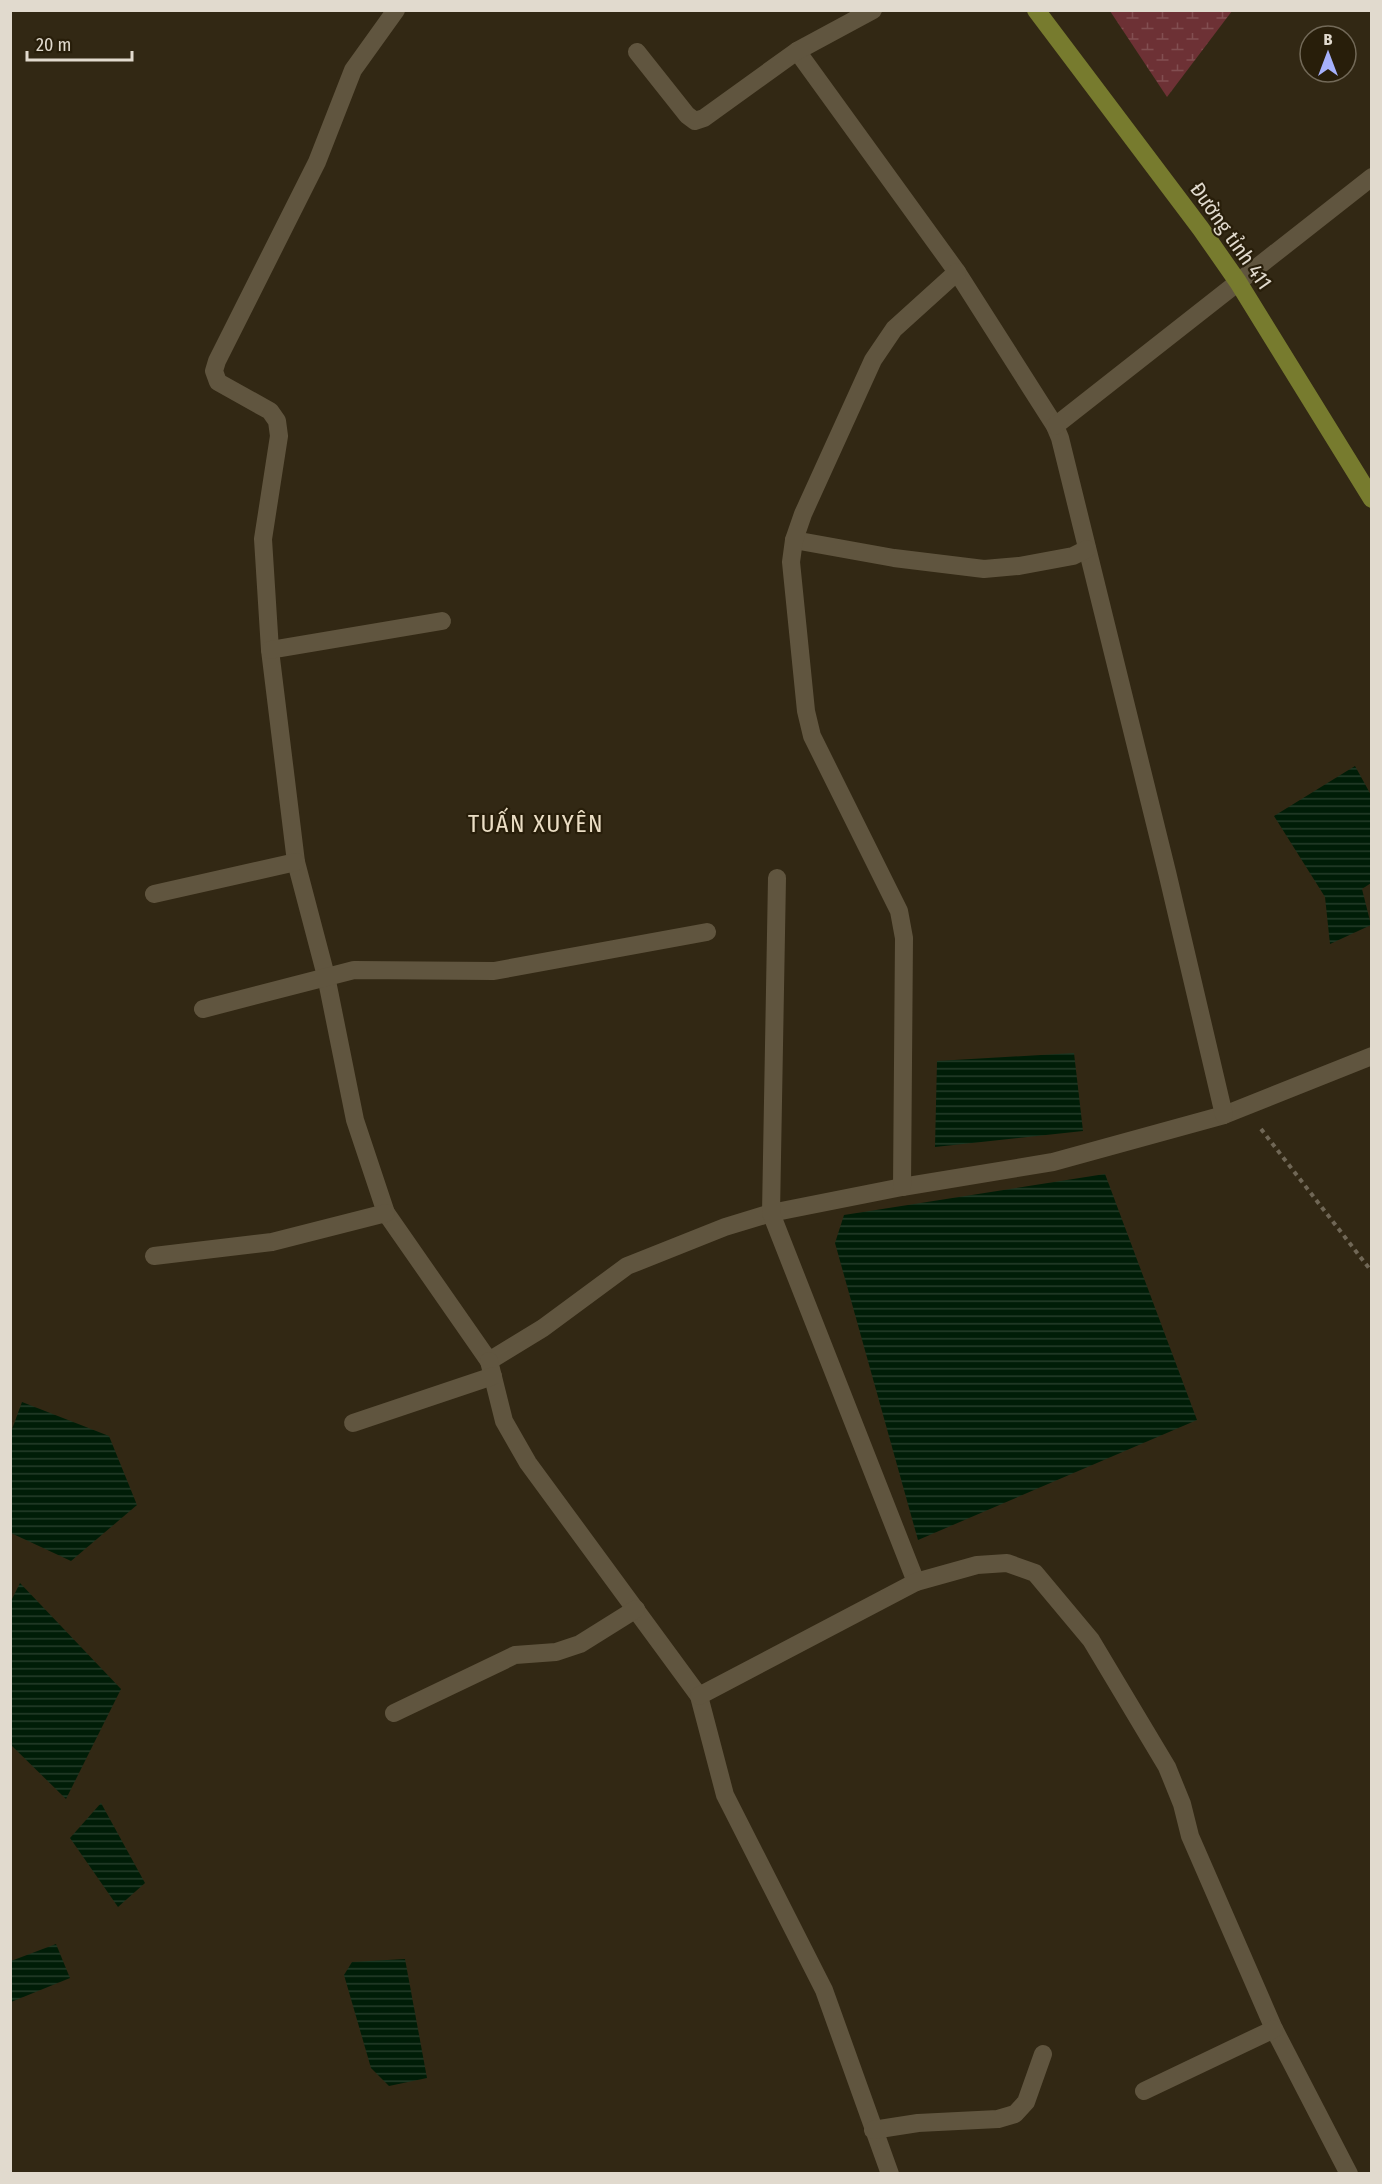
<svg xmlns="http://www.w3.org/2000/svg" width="1382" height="2184" font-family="'Fira Sans Condensed',sans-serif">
<defs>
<pattern id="wetland-marsh" width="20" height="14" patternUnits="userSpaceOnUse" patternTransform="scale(1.5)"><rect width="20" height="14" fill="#6d3135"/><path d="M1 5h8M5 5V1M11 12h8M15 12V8" fill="none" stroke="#824e51"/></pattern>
<pattern id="water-rules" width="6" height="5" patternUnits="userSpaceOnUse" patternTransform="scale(1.5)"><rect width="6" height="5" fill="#001d07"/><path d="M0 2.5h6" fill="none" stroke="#253d2a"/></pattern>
</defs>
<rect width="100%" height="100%" fill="#322814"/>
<polygon fill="url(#wetland-marsh)" points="1110,11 1232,11 1167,97"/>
<g fill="url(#water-rules)">
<polygon points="1355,766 1371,795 1371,883 1362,889 1371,925 1330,944 1325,897 1274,816"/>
<polygon points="1074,1053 1083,1131 935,1147 937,1061"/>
<polygon points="1105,1174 1197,1420 918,1540 835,1243 844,1215"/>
<polygon points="22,1402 109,1436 137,1505 71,1561 11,1533 11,1432"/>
<polygon points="20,1583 121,1689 66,1799 11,1745 11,1601"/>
<polygon points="101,1803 145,1883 118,1907 70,1838"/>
<polygon points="56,1944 70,1978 11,2002 11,1961"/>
<polygon points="405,1959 427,2078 389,2086 371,2068 344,1975 352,1962"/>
</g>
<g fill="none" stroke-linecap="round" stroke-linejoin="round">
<polyline stroke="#706756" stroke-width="4" stroke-dasharray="4.5 4.5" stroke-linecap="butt" points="1261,1129 1372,1272"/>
<g stroke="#60553f" stroke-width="18">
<polyline points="396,10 353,70 317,162 217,361 214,371 218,382 270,411 277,421 279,436 263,539 270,650 296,862 326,976 355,1120 386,1213 489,1361 543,1328 627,1266 725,1227 771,1213 902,1187 1053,1162 1224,1115 1372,1056"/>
<polyline points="797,51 957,272 1055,426 1060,438 1167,872 1224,1115"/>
<polyline points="637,52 687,115 695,121 704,118 797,51 873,10"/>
<polyline points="1055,426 1372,177"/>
<polyline points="794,540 894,558 984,569 1019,566 1073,556 1087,549"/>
<polyline points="270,650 442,621"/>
<polyline points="777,878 771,1213 916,1582"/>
<polyline points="154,894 296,862"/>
<polyline points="203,1009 354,970 494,971 707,932"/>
<polyline points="902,1187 904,938 899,911 812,736 806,711 791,562 794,540 803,514 873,360 894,329 957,272"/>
<polyline points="154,1256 272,1242 386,1213"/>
<polyline points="489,1361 504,1421 528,1463 699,1696 725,1795 824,1990 890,2174"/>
<polyline points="353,1423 493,1376"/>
<polyline points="699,1696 916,1582 977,1565 1007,1563 1035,1573 1091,1640 1167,1767 1182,1804 1190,1836 1274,2029 1349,2174"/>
<polyline points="394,1713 515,1655 556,1652 580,1644 636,1609"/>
<polyline points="1144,2091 1274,2029"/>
<polyline points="873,2130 918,2123 998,2119 1015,2114 1026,2102 1043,2054"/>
</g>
<polyline stroke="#777b2e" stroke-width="18" points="1036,10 1201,229 1238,282 1372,499"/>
</g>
<g text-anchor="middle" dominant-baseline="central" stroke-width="4.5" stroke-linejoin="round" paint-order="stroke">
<g font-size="21" fill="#e1dace" stroke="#281e0a">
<text transform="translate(1231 236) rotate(55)">Đường tỉnh 411</text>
</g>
<g font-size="24" letter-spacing="1.5" fill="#ebdec5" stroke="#281e0a">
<text x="536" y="824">TUẤN XUYÊN</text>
</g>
</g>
<rect width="1382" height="2184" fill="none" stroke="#e1dace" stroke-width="24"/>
<g transform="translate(1328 54)"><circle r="28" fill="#281e0a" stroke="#726958" stroke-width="1.5"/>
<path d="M0-4.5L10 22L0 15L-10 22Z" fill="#a6b1fc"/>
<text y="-9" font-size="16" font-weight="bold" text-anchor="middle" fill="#e1dace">B</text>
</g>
<path d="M27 51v9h105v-9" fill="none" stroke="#e1dace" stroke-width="3"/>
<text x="36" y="51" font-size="18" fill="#e1dace" stroke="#281e0a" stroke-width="4.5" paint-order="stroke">20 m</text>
</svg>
